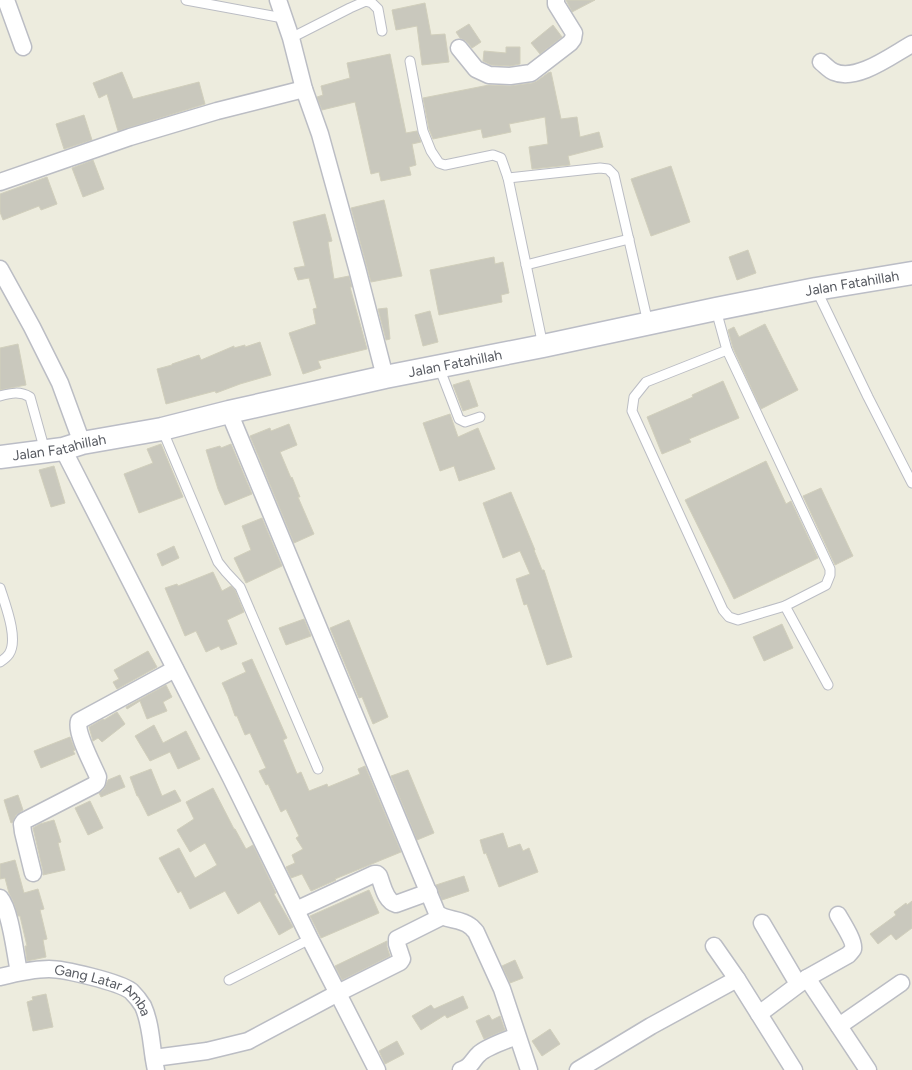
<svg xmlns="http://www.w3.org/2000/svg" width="912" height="1070" font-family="Figtree,sans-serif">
<rect width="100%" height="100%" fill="#edecde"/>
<g fill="#c9c8bd" stroke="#d1cfbc">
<polygon points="566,0 595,0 572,12"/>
<polygon points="425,3 431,35 445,34 449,62 422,65 417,26 396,30 392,10"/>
<polygon points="469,24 481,42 472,48 466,41 460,38 456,32"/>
<polygon points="553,25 562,37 540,54 531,43"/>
<polygon points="506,47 520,47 520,64 510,66 491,65 483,61 484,51 506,53"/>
<polygon points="390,54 406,133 417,131 421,142 412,144 416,165 409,167 411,175 381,181 379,172 371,174 355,102 322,110 317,97 323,95 321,86 350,78 347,63"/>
<polygon points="122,72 133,99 199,82 205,104 118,131 107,94 99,98 93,83"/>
<polygon points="551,72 561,119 577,117 580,137 599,132 603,147 568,156 570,165 532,169 529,147 548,144 545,117 509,124 511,132 483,138 481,129 433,139 429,129 423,98 489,85 510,86 532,83 537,81 548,73"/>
<polygon points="84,115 92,140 64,149 56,124"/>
<polygon points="93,160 104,189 83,197 72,168"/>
<polygon points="671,166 690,222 651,236 631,179"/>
<polygon points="47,177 57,204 41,210 39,206 3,220 0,212 0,194"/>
<polygon points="384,200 402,276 371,282 351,208"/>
<polygon points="325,214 332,241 328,242 334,279 349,276 352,287 350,287 367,349 318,361 321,368 303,374 289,333 316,324 313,309 317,308 309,278 298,280 294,268 305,266 293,222"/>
<polygon points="748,250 756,273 737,280 729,257"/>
<polygon points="494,257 495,264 503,262 509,293 501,295 502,302 439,315 430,270"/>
<polygon points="387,308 390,339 386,340 378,309"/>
<polygon points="430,311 438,342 423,346 415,315"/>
<polygon points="765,324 798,390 761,409 733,348 728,330 734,327 739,337"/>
<polygon points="260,342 271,375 240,384 216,393 215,391 166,404 157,369 172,365 172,364 199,355 201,360 234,346 234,348 245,345 245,347"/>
<polygon points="18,344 26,385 0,390 0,348"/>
<polygon points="469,380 478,406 463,411 453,385"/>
<polygon points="723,381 739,418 689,439 691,442 662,454 647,417 693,397 692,395"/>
<polygon points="450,414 458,437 478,428 495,469 459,481 454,466 440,471 423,423"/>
<polygon points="289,424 297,445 280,452 291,478 292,477 300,497 298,497 314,534 294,543 250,436 270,428 271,431"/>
<polygon points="161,444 183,497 139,513 124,474 153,463 147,449"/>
<polygon points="231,444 252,494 225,505 218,489 206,450 220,446 221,448"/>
<polygon points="766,461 786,504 791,501 818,558 734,599 685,500"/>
<polygon points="54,466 65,503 51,507 39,470"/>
<polygon points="821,488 853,556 835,565 803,496"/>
<polygon points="511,492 535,550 534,550 542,570 544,570 572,657 547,665 527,604 524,605 516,579 530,574 520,551 503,558 483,503"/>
<polygon points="262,518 282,566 246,583 234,558 251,550 242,526"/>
<polygon points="174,546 179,558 162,566 157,554"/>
<polygon points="213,572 222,591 231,586 235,590 244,612 227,620 237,644 221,650 219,646 206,652 196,631 185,636 165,588 177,584 178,586"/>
<polygon points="304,619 311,636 286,645 279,628"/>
<polygon points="349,620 388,717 373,724 362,697 359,698 330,628"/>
<polygon points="782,624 793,648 764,661 753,637"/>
<polygon points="148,651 157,667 117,689 113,682 119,679 114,670"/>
<polygon points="252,659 287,738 283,740 297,774 301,772 309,791 327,784 328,787 360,774 358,769 365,766 401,852 335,879 336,880 311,891 302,874 291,878 286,867 295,863 292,855 303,849 296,838 299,836 286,809 281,812 268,784 266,785 259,771 266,768 250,733 245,735 237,716 235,716 228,696 222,683 246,672 242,663"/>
<polygon points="166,685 172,697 163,702 167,711 147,719 140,701 127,709 126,707"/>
<polygon points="117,712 125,724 102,742 98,738 93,741 89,727 103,719 104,720"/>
<polygon points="154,725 163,743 186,731 200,759 178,769 170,752 150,761 135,736"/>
<polygon points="70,737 75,750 73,751 75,754 41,768 34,751"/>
<polygon points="151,769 162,796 175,790 181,801 148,816 138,796 137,796 130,777"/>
<polygon points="408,770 434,833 417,840 391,776"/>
<polygon points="120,775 125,787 101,797 99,793 104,789 108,780"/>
<polygon points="213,788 234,829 235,829 246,849 253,845 276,893 274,894 293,927 279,935 260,901 238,914 225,891 190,909 181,891 178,893 159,858 179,848 195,878 217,865 205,843 190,852 177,830 194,819 186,802"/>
<polygon points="18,795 23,810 16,815 13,822 11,823 4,800"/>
<polygon points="90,801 103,828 88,835 75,808"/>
<polygon points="54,820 61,842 58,843 65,870 43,875 43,871 33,828 40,824"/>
<polygon points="503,833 508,848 520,844 523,851 529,848 538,872 499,887 486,853 484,854 480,840"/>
<polygon points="15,860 24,893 38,889 44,909 40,910 47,939 43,940 46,957 27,961 25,946 27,946 20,916 18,916 13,901 9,893 5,878 0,879 0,864"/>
<polygon points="464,876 469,891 442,900 436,885"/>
<polygon points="369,890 379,913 321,938 310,916"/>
<polygon points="912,901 912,928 896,940 891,934 878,944 870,934 896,915 894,912 906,903 907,905"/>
<polygon points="387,941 387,947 390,956 342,980 335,966"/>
<polygon points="515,960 523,978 510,983 502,966"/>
<polygon points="46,994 53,1027 33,1031 27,1002 33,1000 32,997"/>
<polygon points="463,996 468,1008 447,1018 445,1015 421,1030 412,1016 431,1005 434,1009"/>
<polygon points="489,1015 492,1020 500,1016 505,1030 484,1039 476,1021"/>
<polygon points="550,1029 560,1044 542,1056 532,1041"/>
<polygon points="397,1041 404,1054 385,1064 379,1051"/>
</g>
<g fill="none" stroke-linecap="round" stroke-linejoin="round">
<g stroke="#bbbdc4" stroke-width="11">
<g id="lane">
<polyline points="186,0 283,18"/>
<polyline points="291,38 350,8 366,1 372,3 378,9 382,31"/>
<polyline points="410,61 423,131 431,151 439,163 445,165 493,155 501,158 508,178 543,346"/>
<polyline points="508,178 600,168 608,169 614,175 648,323"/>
<polyline points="526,265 629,239"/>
<polyline points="816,289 868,397 912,483"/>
<polyline points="716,310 727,350 830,569 830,575 826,585 785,606 828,685"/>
<polyline points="727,350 646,382 634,397 632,411 723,610 729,617 738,620 785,606"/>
<polyline points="439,367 459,419 465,422 480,417"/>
<path d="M 0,396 C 11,393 20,391 30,397 L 45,451"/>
<polyline points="162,429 218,562 226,572 240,587 318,769"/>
<path d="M 0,588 C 5,604 19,639 9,654 C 7,657 3,660 0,662"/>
<polyline points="229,980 310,939"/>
</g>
</g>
<g stroke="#bbbdc4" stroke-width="19">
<g id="street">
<polyline points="6,0 23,47"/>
<polyline points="278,0 291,38 304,89 320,134 357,268 385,377"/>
<polyline points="459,48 476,69 489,75 510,76 531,73 570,43 573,39 574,33 556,4 556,0"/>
<path d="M 821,62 C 825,65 829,70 834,72 C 857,82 892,55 912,44"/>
<polyline points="0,182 130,137 217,111 304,89"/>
<polyline points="0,269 32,327 60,383 82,443"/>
<path d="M 229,412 L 437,913 C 446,921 460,918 470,926 C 472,927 474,930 476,932 L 502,989 L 529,1070"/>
<polyline points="63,449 231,778 310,939 377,1070"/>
<path d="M 33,873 L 23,832 L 22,824 L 24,821 L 94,785 L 97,782 L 98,777 C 93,765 75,732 79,721 L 175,669"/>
<path d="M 0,898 C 11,911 15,954 19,972"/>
<path d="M 296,910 L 374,874 L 377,874 L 379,876 C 383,886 385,901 396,904 L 429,892"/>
<polyline points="762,923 798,984"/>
<polyline points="714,946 737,979 794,1070"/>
<path id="s1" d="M 0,977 C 16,973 32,969 49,969 C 64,969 119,982 131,991 C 135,995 140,1001 143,1006 C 152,1026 151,1049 156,1070"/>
<polyline points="807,978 868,1070"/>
<path d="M 759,1014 L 807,978 L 848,955 C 849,954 852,951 853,949 C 855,942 842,922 838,915"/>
<polyline points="839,1026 901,983"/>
<polyline points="154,1058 207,1051 248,1041 338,993 400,962 402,959 397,944 397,939 441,917"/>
<path d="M 461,1070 C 471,1068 472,1060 479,1054 C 486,1047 507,1040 517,1036"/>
<polyline points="578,1070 651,1026 737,979"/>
</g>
</g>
<g stroke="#bbbdc6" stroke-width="25">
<g id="secondary">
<path id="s2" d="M 0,457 L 63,449 L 82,443 L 162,429 L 229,412 L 385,377 L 543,346 L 716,309 L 816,289 L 912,273"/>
</g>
</g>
<use href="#lane" stroke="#fff" stroke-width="9"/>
<use href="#street" stroke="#fff" stroke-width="16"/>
<use href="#secondary" stroke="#fff" stroke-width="22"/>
</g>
<g text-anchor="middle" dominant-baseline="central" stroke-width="4" stroke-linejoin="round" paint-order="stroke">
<g font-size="14" fill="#575a61" stroke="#fff">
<text stroke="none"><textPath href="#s2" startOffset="870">Jalan Fatahillah</textPath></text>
<text stroke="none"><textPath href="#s2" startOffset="465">Jalan Fatahillah</textPath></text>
<text stroke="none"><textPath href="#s2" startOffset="60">Jalan Fatahillah</textPath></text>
<text stroke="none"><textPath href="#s1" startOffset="110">Gang Latar Amba</textPath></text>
</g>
</g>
</svg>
